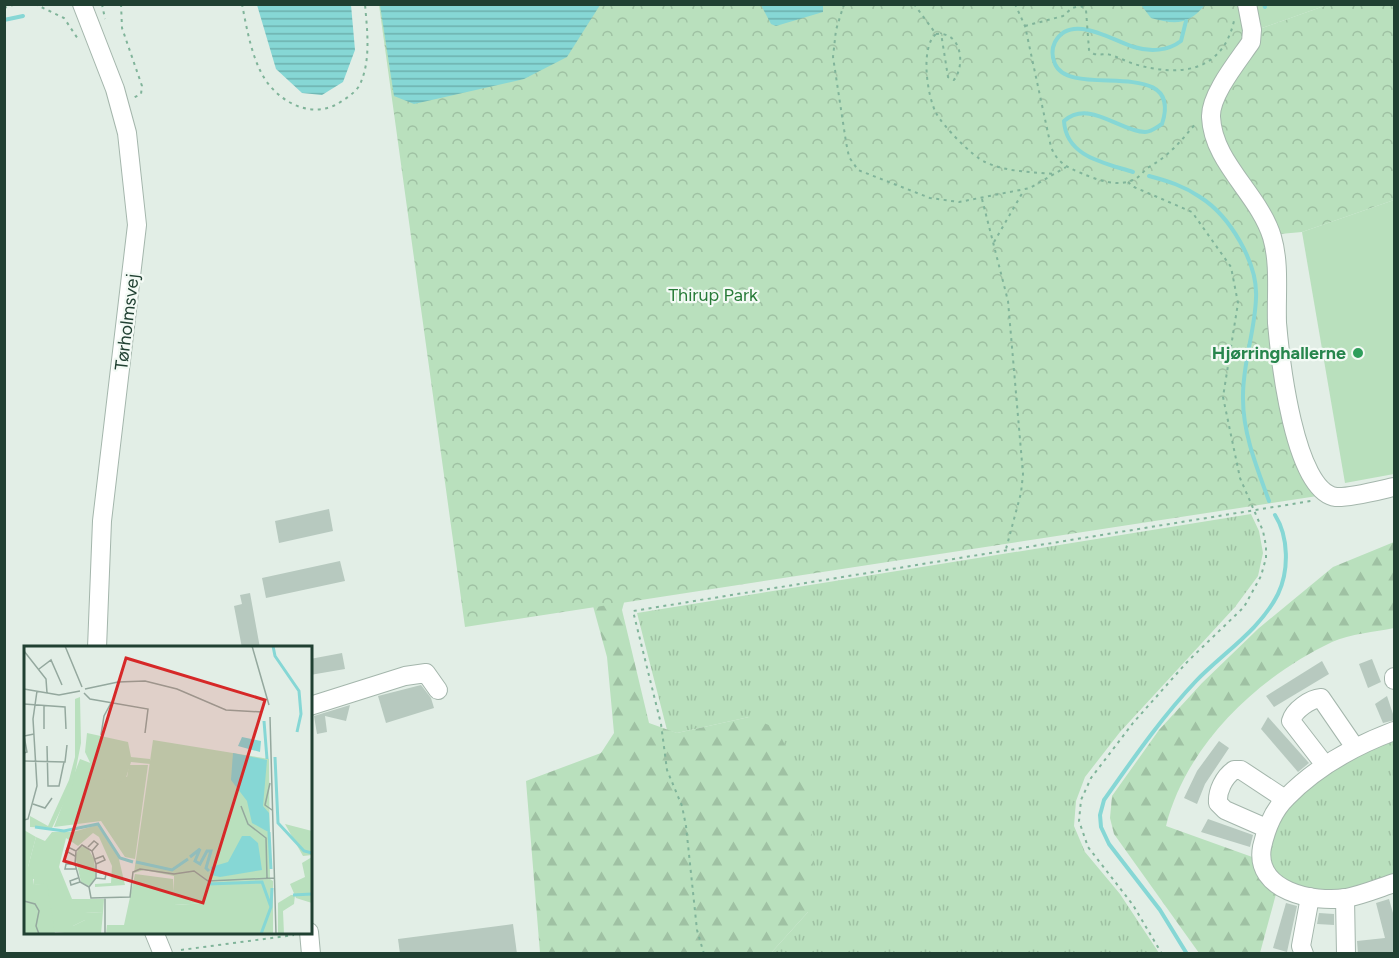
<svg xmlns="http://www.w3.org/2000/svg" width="1399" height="958" font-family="Figtree,sans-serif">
<defs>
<pattern id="grass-tufts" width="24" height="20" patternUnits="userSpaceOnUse" patternTransform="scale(1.5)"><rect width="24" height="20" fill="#b9e0bd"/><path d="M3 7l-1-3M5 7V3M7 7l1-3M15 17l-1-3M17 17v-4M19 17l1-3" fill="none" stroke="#9fc1a3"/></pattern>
<pattern id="forest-firs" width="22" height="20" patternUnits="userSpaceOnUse" patternTransform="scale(1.5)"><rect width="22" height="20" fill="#b9e0bd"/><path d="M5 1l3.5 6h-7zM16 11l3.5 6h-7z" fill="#9fc1a3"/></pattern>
<pattern id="park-crowns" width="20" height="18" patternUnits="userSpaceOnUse" patternTransform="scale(1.5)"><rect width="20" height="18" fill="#b9e0bd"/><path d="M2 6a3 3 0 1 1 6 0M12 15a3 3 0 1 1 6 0" fill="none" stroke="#9fc1a3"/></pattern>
<pattern id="water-rules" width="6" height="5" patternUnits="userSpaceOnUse" patternTransform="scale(1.5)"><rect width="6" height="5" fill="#86d7d5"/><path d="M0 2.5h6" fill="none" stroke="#6db0ad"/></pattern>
</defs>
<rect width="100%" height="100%" fill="#e2eee6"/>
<g fill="url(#grass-tufts)">
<polygon points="1251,514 1259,531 1263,553 1258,576 1235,607 1120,732 1085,777 1076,801 1074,826 1085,852 1120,894 1159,953 771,953 808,912 749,717 677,733 667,730 637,613"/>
<polygon points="1394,736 1394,880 1345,894 1310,895 1268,868 1270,830 1288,801 1327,768"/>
</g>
<g fill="url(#forest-firs)">
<path d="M 1394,542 L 1394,628 C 1375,632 1350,634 1332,642 C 1258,677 1186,745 1166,826 L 1255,858 L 1276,894 L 1260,953 L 1199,953 L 1114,834 L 1110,818 L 1112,796 L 1159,730 L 1202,683 L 1259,628 L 1333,567 Z"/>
<polygon points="625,599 622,610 649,723 677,733 749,717 776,728 810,792 813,867 808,912 771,953 540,953 526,781 601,753 614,733 607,657 593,606"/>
</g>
<polygon fill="url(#park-crowns)" points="1254,4 1262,28 1327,5 1394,5 1394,200 1302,232 1280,234 1292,388 1313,470 1337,493 465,627 379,5"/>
<g fill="#b9e0bd">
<polygon points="1254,4 1327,5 1262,28"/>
<polygon points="1394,200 1394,474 1345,483 1302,232"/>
</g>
<g fill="url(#water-rules)">
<polygon points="257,5 351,5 355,50 343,82 322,95 302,93 276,69"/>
<polygon points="380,5 380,4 600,5 567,57 524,79 414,104 394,96"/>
<polygon points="761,5 823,5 823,12 776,26 771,24"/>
<path d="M 1141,5 L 1205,5 C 1188,25 1176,25 1151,18 Z"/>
</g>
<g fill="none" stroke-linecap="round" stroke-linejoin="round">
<g stroke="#86d7d5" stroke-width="4">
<polyline points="1264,4 1265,7"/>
<polyline points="4,20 23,16"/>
<path d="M 1133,172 C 1105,163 1066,157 1064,121 C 1089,99 1119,131 1145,132 C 1151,132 1157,127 1162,124 C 1185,54 1070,100 1055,64 C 1052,57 1051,50 1055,42 C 1071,12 1113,41 1134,47 C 1150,52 1168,51 1181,41 L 1186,21"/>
<path d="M 1149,176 C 1168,181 1184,186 1200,197 C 1230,216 1258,263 1256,298 C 1255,332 1242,365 1243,399 C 1243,434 1257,468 1269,501"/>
<path d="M 1187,954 L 1160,910 L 1109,844 L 1101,827 L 1100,815 L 1104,800 C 1133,759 1161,718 1196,681 C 1223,653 1260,630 1278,594 C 1289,571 1289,537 1275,515"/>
</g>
</g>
<g fill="#b7c9bf">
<polygon points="329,509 333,531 279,543 275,521"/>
<polygon points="340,561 345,581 266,598 262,578"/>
<polygon points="250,593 260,648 242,648 234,606 242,604 240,595"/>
<polygon points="342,653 345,669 310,675 310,659"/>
<polygon points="1372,659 1381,682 1368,688 1359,664"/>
<polygon points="1322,661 1329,674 1274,707 1266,696"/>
<polygon points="421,685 431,698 434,708 386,723 378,696"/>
<polygon points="1387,696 1395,720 1383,723 1375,704"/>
<polygon points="350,705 346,721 325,716 327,732 317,734 314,716"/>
<polygon points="1268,717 1309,763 1298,772 1261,729"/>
<polygon points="1219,741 1229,748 1205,784 1197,804 1184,798 1197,771"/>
<polygon points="1208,819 1253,835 1250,847 1201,832"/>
<polygon points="1389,899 1395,920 1395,954 1358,954 1357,941 1385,938 1376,903"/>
<polygon points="1286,903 1297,906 1287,952 1273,948"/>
<polygon points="1319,913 1334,914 1334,925 1317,924"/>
<polygon points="513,924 517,954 400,954 398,939"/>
</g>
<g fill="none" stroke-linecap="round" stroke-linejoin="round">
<g stroke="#a4b6ac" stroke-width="20">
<g id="minor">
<polyline points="82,4 115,89 127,133 137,225 102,521 97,648"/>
<path d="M 1247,4 L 1252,30 L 1251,42 C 1238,61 1210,95 1211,117 C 1213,163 1259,194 1272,237 C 1280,264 1276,295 1277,323 C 1280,357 1294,492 1336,497 C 1350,498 1380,490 1394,487"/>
<polyline points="1394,677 1394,680"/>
<polyline points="310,706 405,676 426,673 438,690"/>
<path d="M 1394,731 C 1354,746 1317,766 1286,798 C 1273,811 1266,829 1262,847 C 1254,891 1313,903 1346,898 C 1362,895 1379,888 1394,883"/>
<path d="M 1325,765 L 1291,721 C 1294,710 1310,699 1321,698 L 1354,746"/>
<path d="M 1266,828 L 1225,810 L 1218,803 C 1217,791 1224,777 1234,770 L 1241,770 L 1285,799"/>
<polyline points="1345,898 1346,954"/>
<polyline points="154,932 163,954"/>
<polyline points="309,932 311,954"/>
<polyline points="1304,954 1301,946 1310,897"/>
</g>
</g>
<g stroke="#80b49a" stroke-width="2" stroke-dasharray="3 4.5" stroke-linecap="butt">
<polyline points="35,4 64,18 78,39"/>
<polyline points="102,4 105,19"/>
<polyline points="121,4 122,28 142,86 141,94 133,98"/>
<path d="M 242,4 C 247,30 253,66 270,86 C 289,108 318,118 342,101 C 350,96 358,90 361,82 C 371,58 367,29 365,4"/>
<polyline points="844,4 836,30 833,57 846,142 849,157 858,170 930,198 959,202 1030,188 1066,167"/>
<path d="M 914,4 L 936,34 C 920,47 927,95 936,113 C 943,126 972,156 985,162 C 1006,172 1032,172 1054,174"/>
<path d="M 1015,4 L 1025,26 L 1051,147 C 1057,162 1066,167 1081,173 C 1097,180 1119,188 1135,179 C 1141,176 1144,170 1149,167 C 1170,155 1181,141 1196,123"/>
<polyline points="4,8 16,4"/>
<path d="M 1025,26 L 1063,16 L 1072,8 L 1081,6 L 1086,10 L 1089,50 L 1094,54 C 1099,55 1103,54 1107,54 C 1116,56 1125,61 1134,64 C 1179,77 1222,73 1234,21"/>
<path d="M 936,34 C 961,31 966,64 954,80 L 948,77 L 941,33"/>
<polyline points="1128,182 1134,187 1192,212 1231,267 1238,303 1223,397 1240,478 1263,531 1266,546 1266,558 1261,576 1244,607 1188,661 1133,723 1091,778 1081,800 1079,821 1088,847 1133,905 1162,954"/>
<polyline points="982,199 1008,301 1023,474 1021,493 1006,549"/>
<polyline points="994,242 1024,190"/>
<polyline points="181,950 294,935"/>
<polyline points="704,954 697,930 686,826 682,806 667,770 661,724 633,611 1311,501"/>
</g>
<use href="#minor" stroke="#fff" stroke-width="18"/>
</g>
<circle fill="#2e9e5b" stroke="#f3faf5" stroke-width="2" cx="1358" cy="353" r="6"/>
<g text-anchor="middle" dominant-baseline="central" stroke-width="4.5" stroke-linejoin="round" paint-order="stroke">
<g font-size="18" fill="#277b38" stroke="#f3faf5">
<text x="713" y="295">Thirup Park</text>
</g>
<g font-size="18" fill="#204032" stroke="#f3faf5">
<text transform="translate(127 322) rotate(-83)">Tørholmsvej</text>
</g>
<g font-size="18" font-weight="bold" fill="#27864d" stroke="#f3faf5" text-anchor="end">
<text x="1346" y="353">Hjørringhallerne</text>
</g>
</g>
<g transform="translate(24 646)">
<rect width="288" height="288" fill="#e2eee6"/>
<path d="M 56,113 L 103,131 L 105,119 L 124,119 L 111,213 L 101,211 L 77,175 L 30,181 ZM 56,200 L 64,202 L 70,213 L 72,232 L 65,240 L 57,236 L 51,210 Z" fill="#b9e0bd"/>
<path d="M 56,51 L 57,97 L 49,138 L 28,182 L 6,181 L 6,170 L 24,180 L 45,134 L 51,111 L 51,53 ZM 63,87 L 104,96 L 107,111 L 126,113 L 126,118 L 107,116 L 101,135 L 90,137 L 73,131 L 61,106 ZM 73,179 L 94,209 L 101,239 L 71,241 L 71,238 L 87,237 L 88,220 L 75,191 L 69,187 L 54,200 L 42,192 L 35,221 L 48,253 L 80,253 L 79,266 L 61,267 L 61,274 L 49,280 L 49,288 L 23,285 L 23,238 L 10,239 L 10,233 L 0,232 L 0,221 L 4,221 L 12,191 L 21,195 L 28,186 L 49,186 ZM 267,249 L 271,249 L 270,258 L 259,265 L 260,288 L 254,288 L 254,257 Z" fill="#b9e0bd"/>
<path d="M 261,178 L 288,185 L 288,209 L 279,210 ZM 288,211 L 288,257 L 272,252 L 266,238 L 281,231 L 278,217 Z" fill="#b9e0bd"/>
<path d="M 129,94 L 245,113 L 246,233 L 181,236 L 182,257 L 150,259 L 150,230 L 120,224 L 110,227 ZM 8,226 L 10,239 L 23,237 L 31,288 L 0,288 L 0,232 Z" fill="#b9e0bd"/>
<path d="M 0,184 L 12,191 L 4,221 L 0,221 ZM 111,228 L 149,233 L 151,259 L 181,257 L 181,236 L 246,233 L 249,235 L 249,288 L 82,288 L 83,279 L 100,279 ZM 79,266 L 77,288 L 49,288 L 49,280 L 61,274 L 61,267 Z" fill="#b9e0bd"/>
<path d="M 218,91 L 237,95 L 236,106 L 214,100 ZM 209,107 L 243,114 L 239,160 L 245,167 L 246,187 L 228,177 L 223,155 L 207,134 ZM 218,190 L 226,190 L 234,197 L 238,224 L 196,231 L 187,229 L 187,221 L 204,216 Z" fill="#86d7d5"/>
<path fill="none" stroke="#86d7d5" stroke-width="3" d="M 249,0 L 251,10 L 275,45 L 277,68 L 273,86M 240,75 L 243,113M 251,111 L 254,177 L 280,205 L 288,207M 11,181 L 40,185 L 74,178 L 96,212 L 109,216M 245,186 L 247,223M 166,211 L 176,203 L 171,215 L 176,218 L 183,205 L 187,205 L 182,222 L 185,225M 112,216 L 148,224 L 164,213M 184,238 L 238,236 L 247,261M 269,249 L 288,248M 237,288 L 247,261 L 248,242"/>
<path fill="none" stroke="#94a89e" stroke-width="1.5" d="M 41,0 L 58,41M 228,0 L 245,59M 0,5 L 22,33 L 23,47M 15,23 L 27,14 L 38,39M 0,43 L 35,49 L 56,45M 61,43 L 94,36 L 121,35 L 153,43 L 202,64 L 238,66M 60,47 L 66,53 L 124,63 L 121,87M 0,58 L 41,61 L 42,83M 20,60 L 20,83M 246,71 L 252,288M 77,89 L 80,70 L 87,57M 23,100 L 24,140 L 35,140 L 40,116M 0,107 L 3,106 L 0,90 L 10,88M 0,115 L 41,116 L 43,99M 246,137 L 241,159 L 248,164M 9,158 L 21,162 L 28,152M 217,160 L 224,178 L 242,192 L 243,232M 0,174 L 4,173 L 13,140 L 9,73 L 13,45M 64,201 L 70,195 L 74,198 L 68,205M 51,210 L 42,205 L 44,201 L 52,205M 71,213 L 79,210 L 81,214 L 72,218M 51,218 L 42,218 L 41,223 L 52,223M 54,232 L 46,235 L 47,239 L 56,236M 72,232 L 81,233 L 82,228 L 73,226M 65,241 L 56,236 L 51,218 L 52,205 L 58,199 L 68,205 L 72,218 L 72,232 L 65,241 L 67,252 L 106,251 L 109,226 L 116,223 L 150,228 L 170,225 L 184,235 L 250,232M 81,251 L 81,288M 0,255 L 11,258 L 15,265 L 12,280 L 15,288"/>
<path fill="#d62828" fill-opacity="0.15" stroke="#d62828" stroke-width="3" d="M 102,12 L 241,54 L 179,257 L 40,215 Z"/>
<rect width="288" height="288" fill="none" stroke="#204032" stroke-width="3"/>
</g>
<rect width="1399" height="958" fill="none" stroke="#204032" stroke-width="12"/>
</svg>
